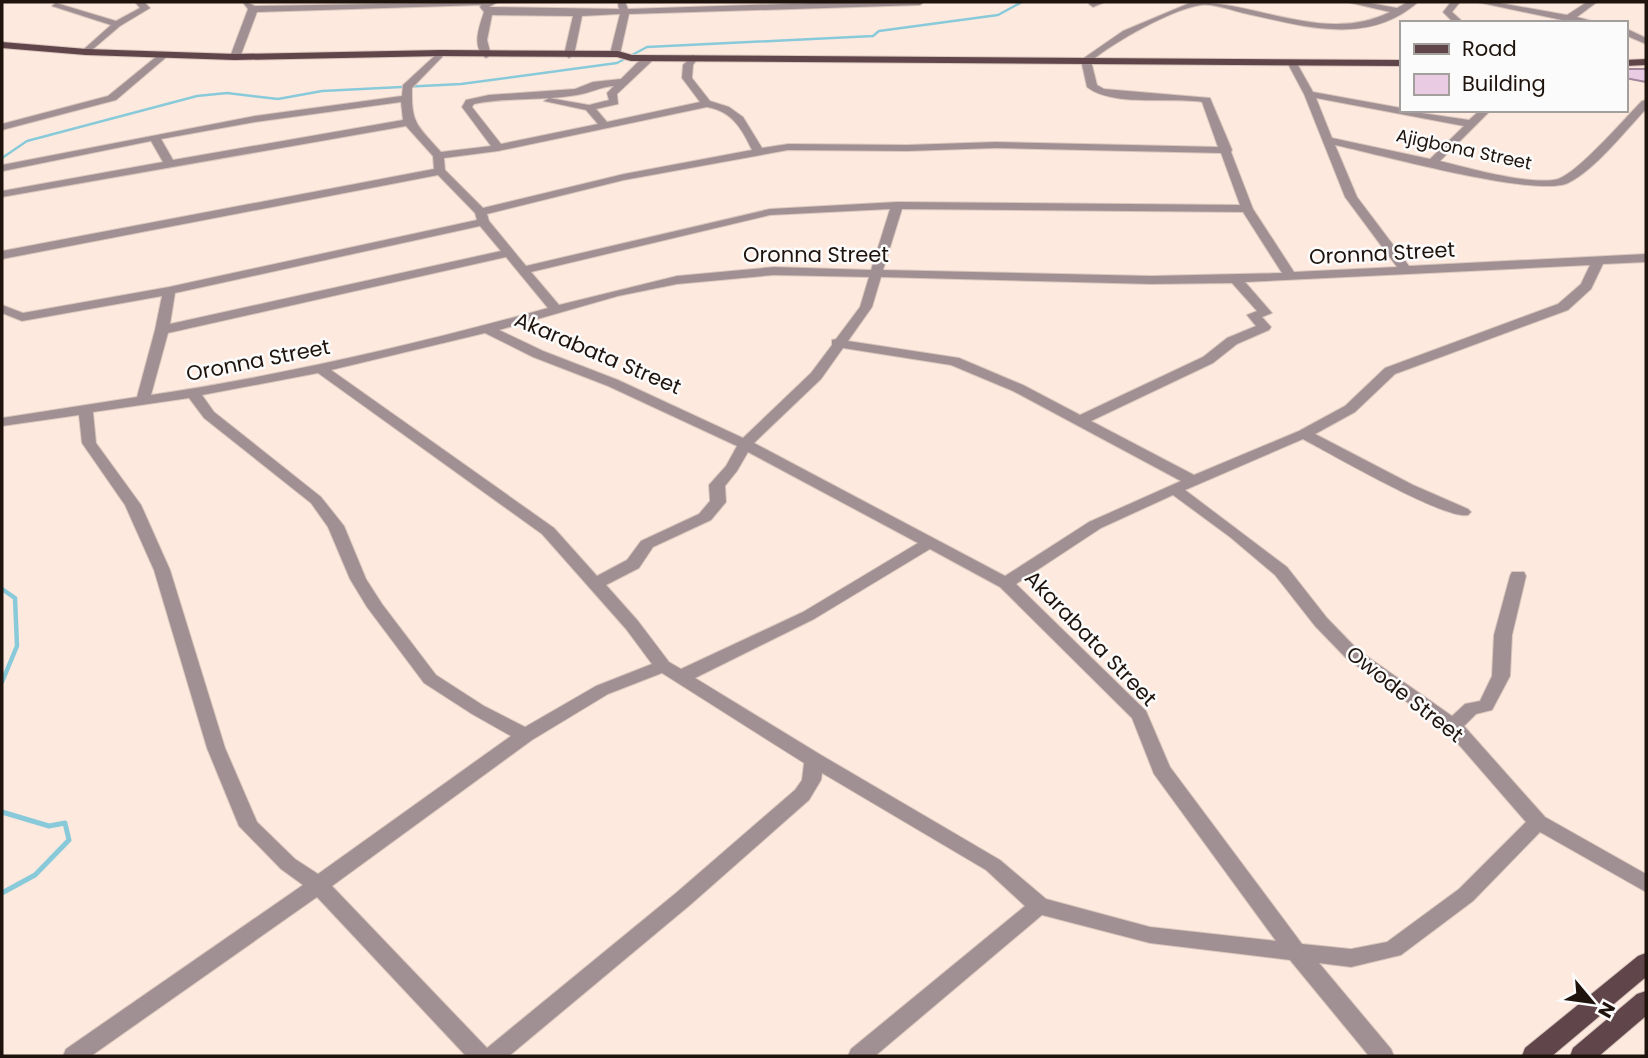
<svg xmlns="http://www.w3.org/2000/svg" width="1648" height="1058" font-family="Poppins,sans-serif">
<rect width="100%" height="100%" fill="#fee9de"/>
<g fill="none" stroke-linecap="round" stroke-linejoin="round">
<polyline stroke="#88cada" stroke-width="2.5" points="2,158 27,141 197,96 227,93 278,99 322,91 461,84 617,63 647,47 873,36 879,31 998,15 1022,2"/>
<polyline stroke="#88cada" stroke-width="4.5" points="2,589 15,598 17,646 2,682"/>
<polyline stroke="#88cada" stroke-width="5" points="2,812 49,826 65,823 69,840 35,875 2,893"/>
</g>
<polygon fill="#e9cbe3" stroke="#a1869c" stroke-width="2" points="1625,69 1646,69 1646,82 1625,78"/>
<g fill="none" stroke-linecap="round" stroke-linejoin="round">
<g stroke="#dac7bd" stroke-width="2">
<g id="minor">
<polygon points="135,2 144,2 150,8 120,26 86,55 81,52 83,50 111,25 52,6 56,3 116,21 140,8"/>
<path d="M 246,2 L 255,6 L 498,2 L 489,7 L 619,9 L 618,4 L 620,2 L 625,2 L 628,9 L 845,2 L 924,2 L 920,5 L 629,14 L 620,54 L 615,57 L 610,54 L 620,14 L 582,16 L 574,55 L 569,58 L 564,55 L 573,16 L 492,15 L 487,40 L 491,55 L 486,58 C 471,48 479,27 484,12 L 480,7 L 481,5 L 257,12 L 240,57 L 235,60 L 230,57 L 248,9 L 244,4 Z"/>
<polygon points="1091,2 1105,2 1093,7 1089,4"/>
<path d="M 1192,2 C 1259,2 1326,44 1390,12 L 1347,2 L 1364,2 L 1397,8 L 1408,2 L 1418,2 C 1367,47 1303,26 1243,13 C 1231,10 1213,3 1201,5 C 1170,10 1116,41 1091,61 L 1097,85 L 1104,89 L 1210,98 L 1232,150 L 1231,152 L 1253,209 L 1294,272 L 1397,267 L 1345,197 L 1304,94 L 1287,62 L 1289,60 L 1295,60 L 1313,92 L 1401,108 L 1401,110 L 1469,120 L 1480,110 L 1491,110 L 1440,161 C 1468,168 1532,186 1558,179 C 1579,172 1625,118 1642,101 L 1646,100 L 1646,109 C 1625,131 1595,170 1568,183 C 1535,198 1378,154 1335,145 L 1357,197 L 1409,266 L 1646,254 L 1646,262 L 1603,264 L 1591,289 L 1568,310 L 1395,374 L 1355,412 L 1315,434 L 1413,485 L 1468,509 L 1471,512 L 1468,515 C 1447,521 1329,453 1303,439 L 1185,490 L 1287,567 L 1327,618 L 1358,650 L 1452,716 L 1465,704 L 1480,701 L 1492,676 L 1494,635 L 1510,576 L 1512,572 L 1524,572 L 1526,576 L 1512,635 L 1510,676 L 1492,710 L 1476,714 L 1464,726 L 1545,817 L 1646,874 L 1646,892 L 1540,832 L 1473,901 L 1401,955 L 1351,967 L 1319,963 L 1391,1049 L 1394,1056 L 1369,1056 L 1290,960 L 1150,943 L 1042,915 L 875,1056 L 848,1056 L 851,1049 L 1025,906 L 986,870 L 822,773 L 821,780 L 809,800 L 690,905 L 509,1056 L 466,1056 L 317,897 L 91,1056 L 63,1056 L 66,1049 L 303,885 L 281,869 L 239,826 L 207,748 L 154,570 L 125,505 L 82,443 L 79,415 L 2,426 L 2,418 L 137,397 L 155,330 L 162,296 L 22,321 L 2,313 L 2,305 L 23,313 L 169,287 L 477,220 L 475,213 L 438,175 L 2,259 L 2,251 L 434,169 L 433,156 L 406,126 L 2,197 L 2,191 L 163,162 L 151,141 L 3,171 L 2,165 L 255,116 L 402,96 L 403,85 L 441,50 L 444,51 L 444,55 L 412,88 C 411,124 417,125 441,152 L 491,146 L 462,107 L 466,100 L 489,95 L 575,89 L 593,82 L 621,79 L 645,55 L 653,60 L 617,94 L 618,104 L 596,109 L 607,122 L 700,102 L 682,78 L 683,65 L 693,55 L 698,58 L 693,65 L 692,78 L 710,101 L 729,107 L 743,117 L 762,148 L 788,144 L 907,145 L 996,142 L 1218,147 L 1202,102 C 1170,97 1112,107 1087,87 L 1081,60 L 1123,31 ZM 614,86 L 607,93 L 609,100 L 589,105 L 549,98 L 544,101 L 586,110 L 598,124 L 501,144 L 472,107 L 474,104 C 508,97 543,101 577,95 C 590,93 600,87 614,86 ZM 1316,98 L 1464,126 L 1430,159 L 1332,138 ZM 401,102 L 403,120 L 173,160 L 161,139 L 255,122 ZM 707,107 C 732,111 742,129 752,150 L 624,174 L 483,208 L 445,170 L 444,158 L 498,151 ZM 996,148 L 1221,153 L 1240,205 L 897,202 L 770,209 L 526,266 L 489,221 L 487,214 L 624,180 L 788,150 L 907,151 ZM 890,209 L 871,270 L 774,267 L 677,276 L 559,305 L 531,272 L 770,215 ZM 902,209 L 1243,212 L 1282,273 L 1151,276 L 883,270 ZM 480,226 L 501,251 L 170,324 L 175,293 ZM 506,257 L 548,308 C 418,344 285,375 151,395 L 168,333 ZM 1590,265 L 1581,284 L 1558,304 L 1385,368 L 1345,406 L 1299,431 L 1194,475 L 1091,421 L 1213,363 L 1237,344 L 1269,330 L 1271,327 L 1262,317 L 1272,313 L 1245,282 ZM 774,275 L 869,277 L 860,307 L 836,339 L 832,340 L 832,345 L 811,373 L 743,438 L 618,380 L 543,351 L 499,330 L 618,296 L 677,284 ZM 881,277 L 1151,284 L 1232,283 L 1257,311 L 1247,315 L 1256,326 L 1227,338 L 1203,357 L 1080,415 L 1023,385 L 959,358 L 848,341 L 872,307 ZM 485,333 L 533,357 L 608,386 L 737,446 L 726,466 L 709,485 L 710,501 L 699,514 L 641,541 L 627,560 L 597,576 L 554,528 L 331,370 ZM 843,348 L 951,365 L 1013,391 L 1181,481 L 1089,522 L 1005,576 L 754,443 L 821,379 ZM 318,373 L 542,534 L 626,629 L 652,664 L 596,686 L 525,727 L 484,706 L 436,675 L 382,604 L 366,579 L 344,526 L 321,497 L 214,412 L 202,395 ZM 189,398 L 204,418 L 311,503 L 328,527 L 350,579 L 367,607 L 424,683 L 472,714 L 511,736 L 318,874 L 295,859 L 257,822 L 225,748 L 170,570 L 141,505 L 96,443 L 93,412 ZM 748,452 L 918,543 L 803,612 L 681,669 L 669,662 L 638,621 L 606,585 L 639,568 L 653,547 L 711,520 L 726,502 L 725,486 L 737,471 ZM 1173,495 L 1230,537 L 1275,575 L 1315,626 L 1346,658 L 1447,731 L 1526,822 L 1459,889 L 1387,942 L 1351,949 L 1302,944 L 1170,767 L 1146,711 L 1016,584 L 1101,528 ZM 930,549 L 1000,587 L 1132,718 L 1154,774 L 1276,941 L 1150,927 L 1046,899 L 1000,860 L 821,755 L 695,678 L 814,619 ZM 662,673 L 804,763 L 802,780 L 795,790 L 676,893 L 487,1048 L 332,886 L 532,740 L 608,694 Z"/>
<polygon points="1451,2 1460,2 1452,12 1464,23 1454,23 1443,12"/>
<polygon points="1477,2 1494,2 1567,15 1587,2 1597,2 1577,17 1599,23 1566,23 1562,20"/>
<polygon points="1625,28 1646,38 1646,44 1625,35"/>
<polygon points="162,52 170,54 116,100 2,130 2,124 108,96"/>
</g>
</g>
<g stroke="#dac7bd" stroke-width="2">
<g id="major">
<polygon points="2,42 86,49 235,54 441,50 618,51 632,55 1401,60 1401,66 631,61 617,57 441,56 235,60 86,55 2,48"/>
<polygon points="1646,59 1646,65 1625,66 1625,60"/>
<polygon points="1646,953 1646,977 1552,1056 1522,1056 1525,1048 1638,956"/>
<polygon points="1646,991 1646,1016 1599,1056 1570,1056 1573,1048 1637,994"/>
</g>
</g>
<use href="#minor" fill="#a19093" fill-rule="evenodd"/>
<use href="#major" fill="#60454a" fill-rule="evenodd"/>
</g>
<g text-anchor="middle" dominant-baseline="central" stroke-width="5" stroke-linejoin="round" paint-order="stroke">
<g font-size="18" fill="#1f140d" stroke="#fbfbfb">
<text transform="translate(1464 149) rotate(12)">Ajigbona Street</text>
</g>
<g font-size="21" fill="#1f140d" stroke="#fbfbfb">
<text transform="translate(1382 253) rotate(-3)">Oronna Street</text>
<text x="816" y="254">Oronna Street</text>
<text transform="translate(598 353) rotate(23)">Akarabata Street</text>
<text transform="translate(258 360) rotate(-11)">Oronna Street</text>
<text transform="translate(1091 638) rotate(46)">Akarabata Street</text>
<text transform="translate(1405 694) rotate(38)">Owode Street</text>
</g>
</g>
<rect width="1648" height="1058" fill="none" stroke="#1f140d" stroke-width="7"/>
<rect x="1400" y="21" width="228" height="91" fill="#fbfbfb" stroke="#a39f9c" stroke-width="2"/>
<rect x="1414" y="44" width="35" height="10" fill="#60454a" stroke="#a39f9c" stroke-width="2"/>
<text x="1462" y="56" font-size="21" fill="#1f140d">Road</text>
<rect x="1414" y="74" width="35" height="21" fill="#e9cbe3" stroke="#a39f9c" stroke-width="2"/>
<text x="1462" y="91" font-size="21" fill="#1f140d">Building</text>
<g transform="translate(1592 1002) rotate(119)" stroke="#fbfbfb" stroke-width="5" paint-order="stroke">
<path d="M0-5L12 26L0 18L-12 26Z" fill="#1f140d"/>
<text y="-10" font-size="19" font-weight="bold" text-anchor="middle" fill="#1f140d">N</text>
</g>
</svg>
